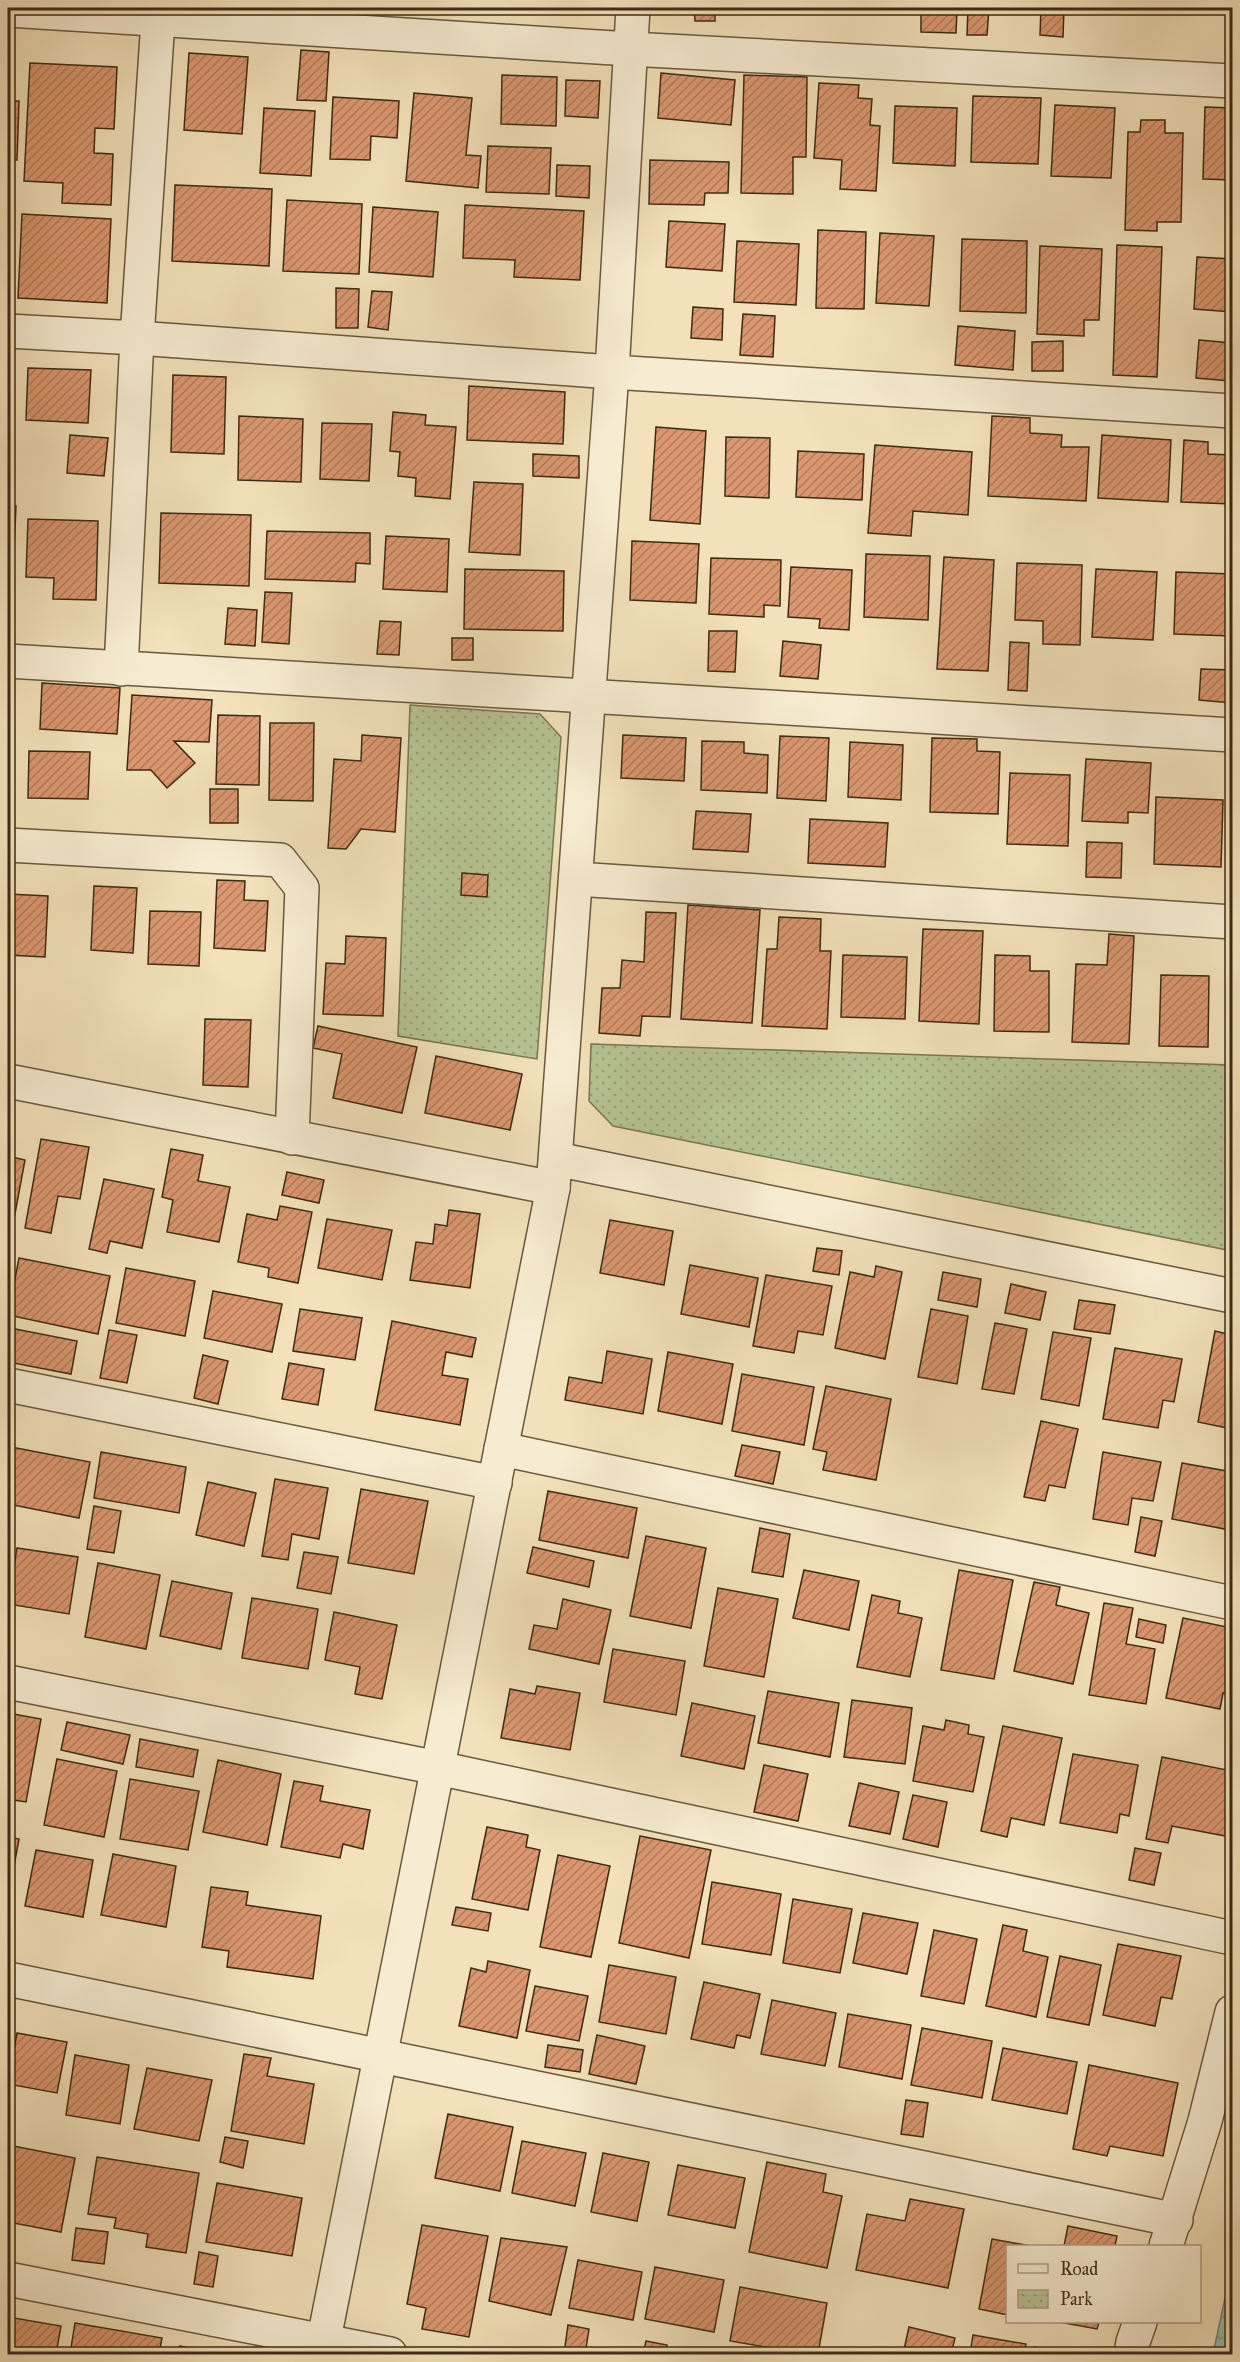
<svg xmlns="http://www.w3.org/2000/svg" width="1240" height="2362" font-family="'IM FELL Great Primer',serif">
<defs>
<pattern id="park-dots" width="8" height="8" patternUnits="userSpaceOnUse" patternTransform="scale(1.5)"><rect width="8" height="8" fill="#b6c393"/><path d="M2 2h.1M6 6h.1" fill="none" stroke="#959f77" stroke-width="1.8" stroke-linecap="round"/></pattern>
<pattern id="water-ripples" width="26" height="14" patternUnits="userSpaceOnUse" patternTransform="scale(1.5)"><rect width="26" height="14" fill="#9bbead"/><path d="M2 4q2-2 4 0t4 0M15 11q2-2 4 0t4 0" fill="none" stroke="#809b8c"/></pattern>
<pattern id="building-hatch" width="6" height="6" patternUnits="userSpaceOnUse" patternTransform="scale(1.5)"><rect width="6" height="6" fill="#db9770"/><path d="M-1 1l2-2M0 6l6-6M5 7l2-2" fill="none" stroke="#b37b5b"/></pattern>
</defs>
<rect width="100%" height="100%" fill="#f2e1ba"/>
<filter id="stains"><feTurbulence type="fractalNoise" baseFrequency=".00333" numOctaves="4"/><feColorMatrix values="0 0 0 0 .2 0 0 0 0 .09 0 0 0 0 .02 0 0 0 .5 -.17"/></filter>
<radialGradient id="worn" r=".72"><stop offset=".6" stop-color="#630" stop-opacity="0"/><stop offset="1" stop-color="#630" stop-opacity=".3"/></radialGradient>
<g fill="url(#park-dots)" stroke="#7a7653" stroke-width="1.5">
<polygon points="410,705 540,714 561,737 537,1059 398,1036"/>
<polygon points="591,1044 1232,1065 1232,1251 613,1126 589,1101"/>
</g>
<polygon fill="url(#water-ripples)" stroke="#75836f" stroke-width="1.5" points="1225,2298 1232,2300 1232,2354 1213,2354"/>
<g fill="url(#building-hatch)" stroke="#3d2a13" stroke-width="1.5">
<polygon points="694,8 715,8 715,21 695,21"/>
<polygon points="921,8 957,8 956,33 921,32"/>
<polygon points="968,8 989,8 987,35 967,35"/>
<polygon points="1041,8 1064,8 1063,37 1040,35"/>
<polygon points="1144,8 1190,8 1190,11 1143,10"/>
<polygon points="1208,8 1232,8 1232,10 1208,9"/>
<polygon points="301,50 329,52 326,101 297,100"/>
<polygon points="189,53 248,57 242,134 184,130"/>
<polygon points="30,63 117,67 114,129 95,128 94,153 113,154 111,205 62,203 63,183 24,181"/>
<polygon points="661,73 735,80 731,125 658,118"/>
<polygon points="502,75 557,77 556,126 501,124"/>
<polygon points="744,75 807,77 806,157 793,157 793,194 741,193"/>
<polygon points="566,80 600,81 598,118 565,116"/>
<polygon points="819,83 859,85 858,98 872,99 870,125 880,126 876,191 840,189 842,160 814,158"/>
<polygon points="414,93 472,98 466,155 481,156 478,188 406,181"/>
<polygon points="973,96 1041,98 1038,164 971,162"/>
<polygon points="333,97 399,101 397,138 371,136 370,160 330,159"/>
<polygon points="8,101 19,101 17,160 8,160"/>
<polygon points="1055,105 1115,108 1111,178 1051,176"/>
<polygon points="895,106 957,108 955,166 893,163"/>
<polygon points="1205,107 1232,108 1232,180 1203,179"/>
<polygon points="264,108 315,111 311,176 260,173"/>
<polygon points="1141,120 1165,120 1165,133 1183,133 1181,222 1157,222 1157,231 1125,230 1128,132 1140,132"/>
<polygon points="488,146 551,148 549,194 486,192"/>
<polygon points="650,160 729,162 728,193 705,193 704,205 649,204"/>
<polygon points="557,165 590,166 589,198 556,196"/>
<polygon points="175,185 272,189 269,266 172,261"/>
<polygon points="287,200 362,204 359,274 283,271"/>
<polygon points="465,205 584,211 580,280 514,277 515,260 463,258"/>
<polygon points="373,207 438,212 433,277 369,272"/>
<polygon points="22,214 111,219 107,303 18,298"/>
<polygon points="669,221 725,224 722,271 666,267"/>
<polygon points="818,230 866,232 864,309 816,308"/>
<polygon points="880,233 934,236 929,306 876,303"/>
<polygon points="962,239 1027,241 1026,313 960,311"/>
<polygon points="737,241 799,244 796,305 734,302"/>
<polygon points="1117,245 1162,247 1157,377 1113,375"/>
<polygon points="1040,246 1102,249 1099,320 1084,320 1084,336 1037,334"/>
<polygon points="1197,257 1232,259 1232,312 1194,309"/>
<polygon points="336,288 359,289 358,328 336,328"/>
<polygon points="372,291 392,292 388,330 368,327"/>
<polygon points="693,307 723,309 722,340 691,338"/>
<polygon points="743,314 775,316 773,357 740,355"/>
<polygon points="958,326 1015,331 1013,370 955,365"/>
<polygon points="1199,340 1232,343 1230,381 1196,378"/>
<polygon points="1063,341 1063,371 1032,371 1032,342"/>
<polygon points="28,368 91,370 88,423 26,420"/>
<polygon points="173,375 226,377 224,454 171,452"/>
<polygon points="469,386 565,392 563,444 467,440"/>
<polygon points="393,412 426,415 425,425 456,427 450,499 415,496 416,478 398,476 400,452 390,451"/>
<polygon points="239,416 303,419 301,482 238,480"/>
<polygon points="992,416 1030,418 1030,433 1062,435 1061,447 1089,447 1086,501 988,496"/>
<polygon points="322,423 372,424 369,481 320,479"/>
<polygon points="656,427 706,431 700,524 650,520"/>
<polygon points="70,435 108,438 104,476 67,473"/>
<polygon points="1102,435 1171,440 1168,502 1098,498"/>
<polygon points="726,437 770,438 769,498 725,496"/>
<polygon points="1184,440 1208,442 1208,454 1232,455 1232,504 1181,502"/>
<polygon points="875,445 972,452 968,515 913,511 911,536 868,533"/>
<polygon points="798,451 864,454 862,500 796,497"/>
<polygon points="533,454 579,456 579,478 533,476"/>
<polygon points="474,482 523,484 520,555 469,552"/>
<polygon points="8,506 16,506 12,596 8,596"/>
<polygon points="161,513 251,515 249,586 159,583"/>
<polygon points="28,519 98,521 96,600 53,599 54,578 26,577"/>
<polygon points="267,531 370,533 370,564 356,563 355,582 265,579"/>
<polygon points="386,536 449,539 447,592 383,589"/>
<polygon points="632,541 699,544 696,603 630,600"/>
<polygon points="866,554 930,556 928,620 864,617"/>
<polygon points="944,557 994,560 988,671 937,669"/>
<polygon points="711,558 781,560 780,606 764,605 764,617 709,614"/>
<polygon points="1017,563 1082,565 1080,645 1043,644 1043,621 1015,620"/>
<polygon points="791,567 852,570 849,630 819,628 820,619 788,617"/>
<polygon points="465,569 564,571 563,631 464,629"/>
<polygon points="1096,569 1157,572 1153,640 1092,637"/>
<polygon points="1176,572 1232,574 1232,636 1174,634"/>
<polygon points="265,592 292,593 289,644 262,642"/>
<polygon points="228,608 257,610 255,646 225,644"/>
<polygon points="380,621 401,622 399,655 377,654"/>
<polygon points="709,631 737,631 735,672 708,671"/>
<rect x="452" y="638" width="21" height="22"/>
<polygon points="783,641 821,645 818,679 780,676"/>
<polygon points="1010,642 1029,643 1027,691 1008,690"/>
<polygon points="1201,669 1232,670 1232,703 1199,700"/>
<polygon points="42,683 120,688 117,734 40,729"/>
<polygon points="132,695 212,700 209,742 174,741 195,763 167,788 151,770 127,770"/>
<polygon points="218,715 260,716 259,785 216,784"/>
<polygon points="270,723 314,723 313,801 269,800"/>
<polygon points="362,735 401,738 395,832 361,829 346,849 328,848 334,759 361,761"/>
<polygon points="623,735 686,738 684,781 621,778"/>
<polygon points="780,736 829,738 826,801 777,798"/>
<polygon points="932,738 977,739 977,751 1000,752 998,814 930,812"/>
<polygon points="702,741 744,742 744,753 768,755 767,793 701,790"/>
<polygon points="850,742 903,745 901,800 848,797"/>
<polygon points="29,751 90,752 88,799 28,798"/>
<polygon points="1086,759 1151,763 1148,813 1128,812 1128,823 1082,821"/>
<polygon points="1010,773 1070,775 1068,846 1007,844"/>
<rect x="210" y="789" width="28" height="34"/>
<polygon points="1156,797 1223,800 1221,867 1154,864"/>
<polygon points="696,811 751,814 748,852 693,849"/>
<polygon points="810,819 888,823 885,867 808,863"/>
<polygon points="1087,842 1122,843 1121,878 1086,877"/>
<polygon points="462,873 488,875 487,897 461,895"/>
<polygon points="217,880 245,881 244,900 268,901 265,951 214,948"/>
<polygon points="94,886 137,888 133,953 91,950"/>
<polygon points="8,894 48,896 45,957 8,955"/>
<polygon points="688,905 760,910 752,1023 681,1019"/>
<polygon points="150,911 201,912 199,966 148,964"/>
<polygon points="646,912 676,913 670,1017 642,1016 640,1036 599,1033 602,988 620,988 622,960 644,962"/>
<polygon points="779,917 821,919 820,951 831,951 827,1029 762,1026 767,949 777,949"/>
<polygon points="923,929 983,931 979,1024 919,1021"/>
<polygon points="1109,934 1134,936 1129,1044 1072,1042 1076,964 1107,965"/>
<polygon points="346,936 386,938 383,1016 323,1014 326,963 345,964"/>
<polygon points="843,955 907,957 905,1019 841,1017"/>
<polygon points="995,955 1030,956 1030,971 1049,971 1049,1032 994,1031"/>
<polygon points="1161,975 1209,976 1208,1047 1159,1046"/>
<polygon points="205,1019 251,1020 248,1087 203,1085"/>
<polygon points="318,1026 417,1047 402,1113 333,1098 342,1054 313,1048"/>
<polygon points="436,1056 522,1074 510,1130 425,1113"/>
<polygon points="1229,1103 1232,1103 1232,1120 1228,1120"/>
<polygon points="41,1139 89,1147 80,1199 58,1196 51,1233 25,1228"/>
<polygon points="171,1149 203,1155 198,1181 230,1187 219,1242 167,1232 173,1200 162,1197"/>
<polygon points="8,1156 25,1160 14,1219 8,1218"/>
<polygon points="287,1172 324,1180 319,1203 282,1195"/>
<polygon points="104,1179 154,1189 142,1248 110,1241 107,1253 89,1249"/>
<polygon points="280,1206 312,1212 298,1283 268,1277 269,1268 238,1262 247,1214 277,1220"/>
<polygon points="449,1210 480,1214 470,1288 410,1280 416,1242 433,1244 435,1224 447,1226"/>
<polygon points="327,1219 392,1230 382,1280 318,1268"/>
<polygon points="610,1220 673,1231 664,1285 600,1273"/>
<polygon points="817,1248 842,1251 839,1275 813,1271"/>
<polygon points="19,1258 110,1276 98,1334 8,1315"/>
<polygon points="690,1265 758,1278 749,1327 681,1314"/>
<polygon points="876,1266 902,1272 885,1359 835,1348 850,1272 874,1277"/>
<polygon points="126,1268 195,1281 185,1336 116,1323"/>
<polygon points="943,1272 981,1279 977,1307 938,1300"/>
<polygon points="766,1275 832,1286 823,1335 798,1331 794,1353 753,1346"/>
<polygon points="1011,1284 1046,1292 1040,1320 1005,1313"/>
<polygon points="213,1291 282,1304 272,1352 204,1338"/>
<polygon points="1079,1300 1115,1305 1110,1334 1074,1329"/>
<polygon points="300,1309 362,1318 355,1360 293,1351"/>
<polygon points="931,1309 968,1316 957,1384 918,1377"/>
<polygon points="392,1321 476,1338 472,1357 446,1352 442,1375 468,1379 460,1425 375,1410"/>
<polygon points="995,1323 1027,1329 1014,1394 982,1389"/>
<polygon points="10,1328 77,1341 71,1374 8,1362"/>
<polygon points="109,1330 137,1335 127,1383 100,1378"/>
<polygon points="1215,1331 1232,1335 1232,1429 1198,1422"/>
<polygon points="1053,1332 1091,1338 1079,1406 1041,1399"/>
<polygon points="1115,1348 1182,1359 1174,1402 1163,1400 1158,1428 1103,1419"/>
<polygon points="607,1351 652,1359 643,1414 565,1400 569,1377 602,1383"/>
<polygon points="668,1352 733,1364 722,1424 658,1411"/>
<polygon points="203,1355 228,1361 218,1404 194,1398"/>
<polygon points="289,1363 324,1369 318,1405 282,1399"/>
<polygon points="742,1374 814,1387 804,1445 732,1431"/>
<polygon points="826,1386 891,1399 876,1480 823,1470 827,1452 813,1449"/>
<polygon points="1041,1421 1078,1429 1065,1488 1049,1485 1045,1501 1024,1497"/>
<polygon points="742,1445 780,1452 773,1484 735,1476"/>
<polygon points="11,1447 90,1462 79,1518 8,1504 8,1465"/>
<polygon points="101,1452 186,1467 179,1513 94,1498"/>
<polygon points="1103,1452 1161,1462 1153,1501 1132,1498 1128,1525 1093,1519"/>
<polygon points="1182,1463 1232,1472 1232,1514 1230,1530 1172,1519"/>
<polygon points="275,1479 328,1488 319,1539 292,1534 288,1560 262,1556"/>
<polygon points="208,1482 256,1493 244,1546 196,1535"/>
<polygon points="361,1489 428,1501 414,1574 348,1563"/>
<polygon points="548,1491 637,1508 628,1558 539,1540"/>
<polygon points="94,1506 121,1511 114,1553 87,1549"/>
<polygon points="1141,1517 1162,1521 1155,1556 1135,1552"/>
<polygon points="760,1528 790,1534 783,1577 752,1572"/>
<polygon points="646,1536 706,1548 691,1628 630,1616"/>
<polygon points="533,1547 594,1561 589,1587 527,1573"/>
<polygon points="17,1548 78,1557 69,1614 8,1604"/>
<polygon points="304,1552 338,1557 331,1594 297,1588"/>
<polygon points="98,1563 160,1575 146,1649 85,1637"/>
<polygon points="804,1570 859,1581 849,1630 793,1618"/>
<polygon points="959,1570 1013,1580 994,1679 941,1670"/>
<polygon points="172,1581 232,1593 221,1649 160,1636"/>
<polygon points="1034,1582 1060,1587 1056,1605 1089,1613 1073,1684 1014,1671"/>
<polygon points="718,1588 778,1599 764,1677 704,1666"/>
<polygon points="872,1595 900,1601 898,1613 922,1618 910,1677 857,1667"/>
<polygon points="252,1598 318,1609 308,1669 242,1658"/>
<polygon points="563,1599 611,1610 599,1664 529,1649 534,1625 557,1629"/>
<polygon points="1104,1603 1133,1608 1126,1644 1155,1649 1146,1704 1089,1695"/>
<polygon points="334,1612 397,1625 382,1699 355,1694 360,1667 325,1660"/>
<polygon points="1183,1618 1232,1628 1232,1695 1223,1693 1220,1709 1166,1698"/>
<polygon points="1139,1619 1166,1625 1163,1643 1136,1637"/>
<polygon points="613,1649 685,1661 676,1715 604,1702"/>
<polygon points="537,1686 580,1693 570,1750 501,1738 510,1689 535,1694"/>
<polygon points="768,1691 839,1703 830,1757 758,1743"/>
<polygon points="852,1700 912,1708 905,1764 844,1757"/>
<polygon points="692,1703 755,1716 744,1769 681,1756"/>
<polygon points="8,1713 41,1719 26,1802 8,1799"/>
<polygon points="946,1720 969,1725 968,1734 984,1737 973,1792 913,1781 923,1726 944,1730"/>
<polygon points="67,1722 130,1735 123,1764 61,1750"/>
<polygon points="1003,1726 1062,1738 1044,1825 1011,1818 1007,1837 981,1831"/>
<polygon points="140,1739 198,1750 193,1777 136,1767"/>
<polygon points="1073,1754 1138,1765 1129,1816 1120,1814 1117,1833 1060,1823"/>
<polygon points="1162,1757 1232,1771 1231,1837 1172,1826 1168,1843 1146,1839"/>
<polygon points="57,1759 117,1771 104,1837 44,1825"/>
<polygon points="218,1760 281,1774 267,1845 203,1832"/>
<polygon points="764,1765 808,1774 798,1821 754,1812"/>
<polygon points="130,1779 199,1791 188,1850 120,1839"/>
<polygon points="294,1781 323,1786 320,1801 370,1810 363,1849 343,1844 340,1858 281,1847"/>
<polygon points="859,1783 899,1792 890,1834 849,1826"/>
<polygon points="913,1795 947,1802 938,1847 903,1839"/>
<polygon points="487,1827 528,1835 526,1847 540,1850 528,1910 472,1899"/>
<polygon points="640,1836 711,1850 689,1958 619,1943"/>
<polygon points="8,1837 19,1839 8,1899"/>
<polygon points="1135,1848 1161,1853 1154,1885 1129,1880"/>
<polygon points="36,1850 93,1860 83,1917 25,1906"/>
<polygon points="113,1854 176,1866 166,1927 101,1915"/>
<polygon points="558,1855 610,1866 591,1957 540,1947"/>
<polygon points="712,1882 781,1894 771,1955 702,1944"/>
<polygon points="211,1887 248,1892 246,1905 321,1916 313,1979 227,1967 229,1951 202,1947"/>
<polygon points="793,1899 852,1909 840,1973 783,1963"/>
<polygon points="456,1907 491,1913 488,1931 452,1925"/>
<polygon points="863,1913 918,1923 907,1974 853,1963"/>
<polygon points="1003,1925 1027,1930 1023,1951 1048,1957 1036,2017 986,2006"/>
<polygon points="934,1930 977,1939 964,2004 921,1996"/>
<polygon points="1118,1944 1181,1956 1172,1999 1161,1997 1155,2026 1103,2015"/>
<polygon points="1060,1956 1101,1965 1089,2025 1047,2017"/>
<polygon points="488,1961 530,1970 517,2038 459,2026 471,1968 486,1972"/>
<polygon points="609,1965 676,1977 666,2034 599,2022"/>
<polygon points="704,1982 760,1994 750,2038 737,2035 734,2048 691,2039"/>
<polygon points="535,1986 588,1996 579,2041 526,2031"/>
<polygon points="772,2000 836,2013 825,2066 761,2054"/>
<polygon points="848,2014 911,2025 902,2079 839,2067"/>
<polygon points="922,2028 992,2041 982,2098 911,2085"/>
<polygon points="17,2033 67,2042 57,2093 8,2084"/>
<polygon points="597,2035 645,2046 636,2084 589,2074"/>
<polygon points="548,2045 583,2050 580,2072 545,2067"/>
<polygon points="1003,2048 1077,2062 1067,2114 992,2100"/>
<polygon points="244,2054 271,2058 267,2076 314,2084 304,2144 231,2131"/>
<polygon points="75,2055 129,2065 120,2124 66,2115"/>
<polygon points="1089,2065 1178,2083 1163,2156 1110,2146 1107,2156 1073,2149"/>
<polygon points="147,2068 212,2080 199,2141 134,2129"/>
<polygon points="906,2100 928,2103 923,2137 901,2134"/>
<polygon points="448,2114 513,2127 500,2191 435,2178"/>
<polygon points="225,2137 248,2141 243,2168 220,2162"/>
<polygon points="522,2141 586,2153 575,2206 512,2193"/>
<polygon points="8,2145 75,2158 61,2232 8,2222"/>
<polygon points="603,2153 649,2162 637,2221 591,2212"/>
<polygon points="97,2157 199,2173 186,2253 146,2247 148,2234 114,2228 116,2218 88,2214"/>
<polygon points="767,2162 826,2174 823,2192 842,2196 827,2268 749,2252"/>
<polygon points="678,2165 745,2178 735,2228 668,2215"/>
<polygon points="217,2183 302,2198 292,2256 206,2242"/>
<polygon points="910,2199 964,2209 948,2288 856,2270 867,2214 905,2221"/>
<polygon points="1232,2212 1232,2236 1228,2235"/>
<polygon points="422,2225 488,2236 469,2337 422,2329 426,2308 407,2304"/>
<polygon points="1068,2226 1117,2236 1115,2246 1064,2246"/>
<polygon points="76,2228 108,2232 104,2264 72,2260"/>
<polygon points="501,2238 567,2247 551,2315 489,2301"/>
<polygon points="992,2239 1031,2246 1008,2246 1008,2315 979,2309"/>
<polygon points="199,2252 218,2256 213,2287 194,2284"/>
<polygon points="578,2260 642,2272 633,2320 569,2308"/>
<polygon points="655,2267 724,2280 714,2332 645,2319"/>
<polygon points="740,2287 827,2303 818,2354 806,2354 730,2341"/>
<polygon points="8,2317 61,2326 56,2354 8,2354"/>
<polygon points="1059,2322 1099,2322 1097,2329"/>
<polygon points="75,2323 162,2338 159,2354 70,2354"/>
<polygon points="568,2325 589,2329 585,2354 564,2354"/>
<polygon points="909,2327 955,2338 951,2354 903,2354"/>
<polygon points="973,2335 1026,2344 1024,2354 970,2354"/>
<polygon points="646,2341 667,2345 665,2354 643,2354"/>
<polygon points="180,2346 218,2354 178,2354"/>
<polygon points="1034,2347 1080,2354 1033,2354"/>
</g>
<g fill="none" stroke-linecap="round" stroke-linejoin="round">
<g stroke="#6a583d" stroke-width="36">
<g id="minor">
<polyline points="8,10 630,49 1232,81"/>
<polyline points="8,331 137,338 612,372 1232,411"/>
<polyline points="8,661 1232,735"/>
<polyline points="121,669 137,338 158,20"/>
<polyline points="8,845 280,860 302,888 292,1138"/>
<polyline points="576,879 1232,922"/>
<polyline points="8,1081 553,1188"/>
<polyline points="556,1159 1232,1296"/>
<polyline points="8,1385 495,1483"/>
<polyline points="501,1449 1232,1603"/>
<polyline points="8,1682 438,1768 1232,1938"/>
<polyline points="8,1979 1176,2220"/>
<polyline points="1166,2246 1205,2121 1232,2012"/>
<polyline points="8,2279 390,2354"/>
<polyline points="321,2354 553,1188 612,372 633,8"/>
<polyline points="1131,2354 1133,2342 1140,2322"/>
</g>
</g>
<use href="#minor" stroke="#f7ecd2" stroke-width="33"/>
</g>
<rect width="1240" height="2362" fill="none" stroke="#f2e1ba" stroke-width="30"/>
<rect x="9" y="9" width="1222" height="2344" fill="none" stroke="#3d2a13" stroke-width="3"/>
<rect x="15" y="15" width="1210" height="2332" fill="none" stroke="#3d2a13" stroke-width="1.5"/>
<rect x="1006" y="2245" width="195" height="78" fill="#f7ecd2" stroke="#ad9e86" stroke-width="1.5"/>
<rect x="1018" y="2264" width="30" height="9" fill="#f7ecd2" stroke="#ad9e86" stroke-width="1.5"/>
<text x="1060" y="2275" font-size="18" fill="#3d2a13">Road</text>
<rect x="1018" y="2290" width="30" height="18" fill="url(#park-dots)" stroke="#ad9e86" stroke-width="1.5"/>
<text x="1060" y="2305" font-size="18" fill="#3d2a13">Park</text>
<rect width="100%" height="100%" filter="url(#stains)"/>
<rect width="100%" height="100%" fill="url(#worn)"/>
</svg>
